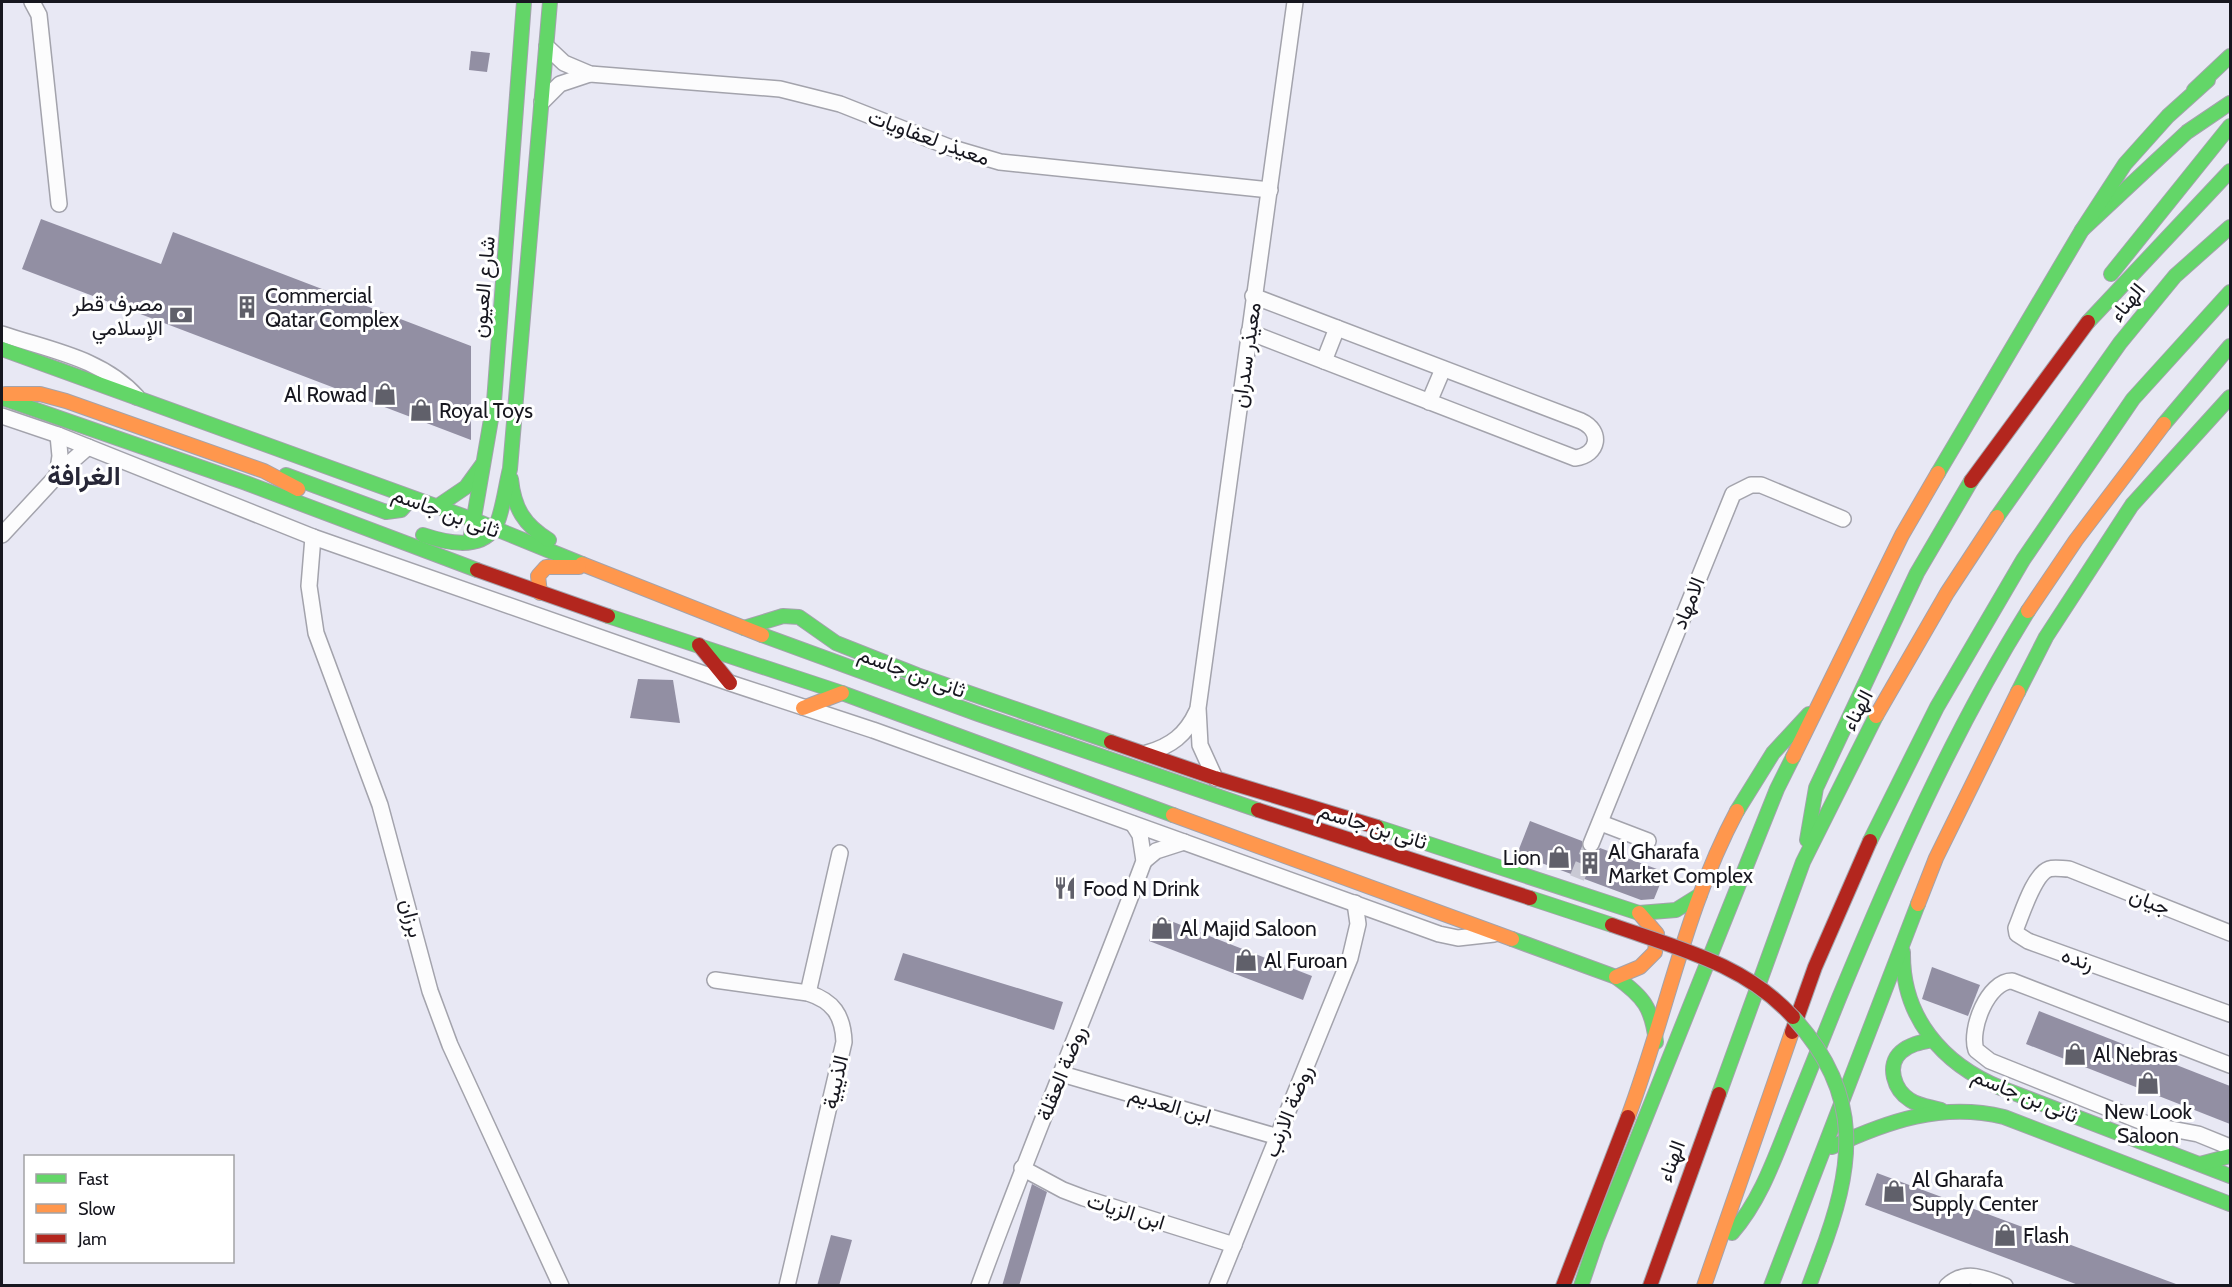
<svg xmlns="http://www.w3.org/2000/svg" width="2232" height="1287" font-family="Cabin,Vazirmatn,sans-serif">
<rect width="100%" height="100%" fill="#e8e8f4"/>
<g fill="#928fa3">
<polygon points="471,51 490,53 487,72 469,70"/>
<polygon points="41,219 161,264 173,232 471,346 471,440 22,269"/>
<polygon points="638,679 673,680 680,723 630,718"/>
<polygon points="1530,821 1582,841 1583,849 1588,853 1596,852 1600,848 1665,872 1654,899 1641,900 1517,854"/>
<polygon points="1158,916 1312,976 1303,1000 1149,941"/>
<polygon points="903,953 1063,1002 1054,1030 894,980"/>
<polygon points="1932,967 1980,985 1968,1016 1922,999"/>
<polygon points="2039,1011 2230,1086 2230,1124 2026,1044"/>
<polygon points="1877,1173 2176,1284 2176,1286 2081,1286 1865,1205"/>
<polygon points="1032,1184 1047,1192 1019,1286 1002,1286"/>
<polygon points="831,1235 852,1240 839,1286 817,1286"/>
</g>
<g fill="none" stroke-linecap="round" stroke-linejoin="round">
<polyline stroke="#c9c9d4" stroke-width="15" stroke-dasharray="15 8" stroke-linecap="butt" points="1577,878 1591,844"/>
<g stroke="#a3a3ac" stroke-width="18">
<g id="street">
<polyline points="32,2 39,15 59,204"/>
<polyline points="547,47 564,63 590,74 780,89 840,104 949,147 1000,162 1270,190"/>
<polyline points="542,102 560,84 590,74"/>
<path d="M 1249,332 L 1575,458 C 1599,455 1603,431 1581,421 L 1253,296"/>
<path d="M 2,334 C 49,350 102,358 137,397"/>
<polyline points="1324,361 1337,328"/>
<polyline points="1429,402 1443,369"/>
<polyline points="2,416 58,435 313,537 730,683 873,730 1439,934 1458,938 1494,934"/>
<polyline points="57,476 60,456 58,435"/>
<polyline points="2,535 64,468 88,447"/>
<polyline points="313,537 309,586 316,633 380,805 430,991 450,1045 561,1286"/>
<path d="M 1147,753 C 1171,746 1186,735 1197,711"/>
<polyline points="1215,778 1200,745 1198,708 1295,2"/>
<polyline points="1601,823 1648,841"/>
<polyline points="1591,844 1733,494 1751,485 1761,485 1843,519"/>
<polyline points="1144,861 1156,851 1184,842"/>
<path d="M 2230,933 L 2069,869 C 2062,869 2055,867 2049,869 C 2034,874 2022,914 2016,928 L 2017,934 L 2028,941 L 2230,1014"/>
<path d="M 715,980 L 808,993 C 833,1001 843,1015 844,1042 L 787,1286"/>
<polyline points="808,993 840,853"/>
<path d="M 2230,1065 L 2012,981 C 1988,981 1969,1029 1976,1050 L 1990,1061 L 2150,1125 L 2198,1134 L 2230,1147"/>
<polyline points="1062,1074 1278,1137"/>
<polyline points="1022,1168 1063,1190 1084,1198 1234,1245"/>
<path d="M 979,1286 C 1031,1143 1091,1003 1144,861 L 1140,835 L 1133,824"/>
<polyline points="1217,1286 1350,958 1358,924 1355,903"/>
<path d="M 1947,1286 C 1965,1269 1984,1278 2005,1286"/>
</g>
</g>
<g stroke="#a3a3ac" stroke-width="16">
<g id="fast">
<polyline points="2194,90 2230,56"/>
<polyline points="2082,230 2187,132 2230,103"/>
<polyline points="2111,274 2230,126"/>
<polyline points="2088,322 2230,171"/>
<polyline points="2,349 474,520 582,564"/>
<polyline points="2,398 246,483 477,570"/>
<polyline points="2164,424 2230,346"/>
<polyline points="1938,473 2082,230 2125,164 2168,116 2208,80"/>
<polyline points="286,475 386,512 401,510 411,499"/>
<path d="M 511,479 C 514,508 524,525 549,540"/>
<polyline points="435,508 466,487 482,465"/>
<polyline points="1997,517 2120,343 2175,276 2230,227"/>
<path d="M 423,535 C 444,542 478,551 494,529 C 502,518 506,483 510,469 L 550,2"/>
<polyline points="471,535 494,402 524,2"/>
<polyline points="608,616 842,693 1173,815"/>
<polyline points="744,628 783,616 799,617 836,643 917,675 1111,742"/>
<polyline points="762,635 978,714 1258,810"/>
<polyline points="2018,692 2046,637 2132,505 2230,397"/>
<polyline points="1737,811 1773,753 1809,714"/>
<polyline points="1377,827 1639,913 1676,910 1700,895"/>
<polyline points="1807,840 1816,788 1917,573 1971,481"/>
<polyline points="1870,841 1937,707 2023,560 2133,399 2230,292"/>
<polyline points="1530,898 1612,925"/>
<path d="M 1512,939 L 1616,977 C 1644,997 1652,1008 1656,1042"/>
<path d="M 1903,952 C 1902,1017 1942,1064 2001,1088 L 2230,1176"/>
<path d="M 1932,1040 C 1922,1042 1910,1044 1901,1052 C 1886,1065 1894,1090 1910,1100 C 1919,1106 1931,1107 1941,1110"/>
<polyline points="1719,1094 1803,862 1876,716"/>
<path d="M 1832,1147 C 1888,1121 1942,1102 2004,1117 L 2230,1204"/>
<polyline points="2200,1164 2230,1156"/>
<path d="M 1732,1233 C 1759,1202 1773,1163 1788,1125 C 1805,1083 1822,1040 1839,998 C 1894,865 1952,733 2028,611"/>
<polyline points="1581,1286 1597,1239 1777,789 1793,757"/>
<polyline points="1771,1286 1918,904"/>
<polyline points="1809,1286 1819,1259"/>
</g>
</g>
<g stroke="#a3a3ac" stroke-width="16">
<g id="slow">
<polyline points="5,394 40,394 66,401 264,471 298,489"/>
<polyline points="582,564 762,635"/>
<polyline points="540,593 538,576 546,567 579,567"/>
<polyline points="2028,611 2076,540 2164,424"/>
<polyline points="803,708 842,693"/>
<polyline points="1876,716 1947,593 1997,517"/>
<polyline points="1793,757 1902,535 1938,473"/>
<polyline points="1173,815 1512,939"/>
<polyline points="1918,904 1936,858 2018,692"/>
<polyline points="1616,977 1640,967 1655,952 1657,934 1639,913"/>
<path d="M 1628,1117 C 1666,1016 1686,906 1737,811"/>
<polyline points="1704,1286 1792,1032"/>
</g>
</g>
<g stroke="#a3a3ac" stroke-width="16">
<g id="jam">
<polyline points="1971,481 2088,322"/>
<polyline points="477,570 608,616"/>
<polyline points="699,645 730,683"/>
<polyline points="1111,742 1215,778 1377,827"/>
<polyline points="1258,810 1530,898"/>
<polyline points="1792,1032 1815,967 1870,841"/>
<polyline points="1563,1286 1628,1117"/>
<polyline points="1650,1286 1719,1094"/>
</g>
</g>
<use href="#street" stroke="#fcfcfd" stroke-width="15"/>
<use href="#fast" stroke="#63d668" stroke-width="14"/>
<use href="#slow" stroke="#ff974d" stroke-width="14"/>
<use href="#jam" stroke="#b3261e" stroke-width="14"/>
<g stroke="#a3a3ac" stroke-width="16" stroke-linecap="butt">
<path id="fast-bridge" d="M 1793,1017 C 1865,1096 1854,1167 1819,1259"/>
</g>
<g stroke="#a3a3ac" stroke-width="16" stroke-linecap="butt">
<path id="jam-bridge" d="M 1612,925 C 1677,948 1745,964 1793,1017"/>
</g>
<use href="#fast-bridge" stroke="#63d668" stroke-width="14"/>
<use href="#jam-bridge" stroke="#b3261e" stroke-width="14"/>
</g>
<defs>
<g id="building-bare" transform="scale(1.8)"><path d="M-4-6H4V6H1V3H-1V6H-4ZM-2.5-4.3h1.7v1.8h-1.7ZM.8-4.3h1.7v1.8H.8ZM-2.5-1h1.7V.8h-1.7ZM.8-1h1.7V.8H.8Z" fill="#60606a" stroke="#fff" stroke-width="2.5" paint-order="stroke"/></g>
<g id="bank-bare" transform="scale(1.8)"><path d="M-6-4H6V4H-6ZM0-2.3a2.3 2.3 0 1 0 0 4.6a2.3 2.3 0 1 0 0-4.6Z" fill="#60606a" stroke="#fff" stroke-width="2.5" paint-order="stroke"/></g>
<g id="shop-bare" transform="scale(1.8)"><path d="M-5-2.5h2.3a2.7 3.5 0 0 1 5.4 0H5L5.5 6h-11ZM-1.5-2.5h3a1.5 2.3 0 0 0-3 0Z" fill="#60606a" stroke="#fff" stroke-width="2.5" paint-order="stroke"/></g>
<g id="restaurant-bare" transform="scale(1.8)"><path d="M-5-6h1v4h1v-4h1v4h1v-4h1v5L-1.5 .5V6h-2V.5L-5-1ZM5-6V6H3V1.5H1.5Q1.5-4 5-6Z" fill="#60606a" stroke="#fff" stroke-width="2.5" paint-order="stroke"/></g>
</defs>
<g fill-rule="evenodd">
<use href="#building-bare" x="247" y="307"/>
<use href="#bank-bare" x="181" y="315"/>
<use href="#shop-bare" x="385" y="394"/>
<use href="#shop-bare" x="421" y="410"/>
<use href="#shop-bare" x="1559" y="857"/>
<use href="#building-bare" x="1590" y="863"/>
<use href="#restaurant-bare" x="1065" y="888"/>
<use href="#shop-bare" x="1162" y="928"/>
<use href="#shop-bare" x="1246" y="960"/>
<use href="#shop-bare" x="2075" y="1054"/>
<use href="#shop-bare" x="2148" y="1083"/>
<use href="#shop-bare" x="1894" y="1191"/>
<use href="#shop-bare" x="2005" y="1235"/>
</g>
<g text-anchor="middle" dominant-baseline="central" stroke-width="6" stroke-linejoin="round" paint-order="stroke">
<g font-size="21" fill="#17171f" stroke="#fff">
<text transform="translate(929 137) rotate(20)">معيذر لعفاويات</text>
<text transform="translate(483 287) rotate(-85)">شارع العيون</text>
<text transform="translate(2127 302) rotate(-51)">الهناء</text>
<text transform="translate(1246 355) rotate(-82)">معيذر سدران</text>
<text transform="translate(446 512) rotate(20)">ثانى بن جاسم</text>
<text transform="translate(1688 603) rotate(-68)">الامهاد</text>
<text transform="translate(912 672) rotate(20)">ثانى بن جاسم</text>
<text transform="translate(1857 710) rotate(-62)">الهناء</text>
<text transform="translate(1373 826) rotate(17)">ثانى بن جاسم</text>
<text transform="translate(2150 901) rotate(21)">جيان</text>
<text transform="translate(412 918) rotate(76)">برزان</text>
<text transform="translate(2078 959) rotate(20)">رنده</text>
<text transform="translate(1061 1073) rotate(-68)">روضة العقلة</text>
<text transform="translate(835 1082) rotate(-77)">الذيبية</text>
<text transform="translate(2025 1095) rotate(22)">ثانى بن جاسم</text>
<text transform="translate(1170 1105) rotate(16)">ابن العديم</text>
<text transform="translate(1288 1111) rotate(-68)">روضة الارنب</text>
<text transform="translate(1671 1161) rotate(-70)">الهناء</text>
<text transform="translate(1126 1211) rotate(17)">ابن الزيات</text>
</g>
<g font-size="21" fill="#17171f" stroke="#fff" text-anchor="start">
<text x="265" y="295">Commercial<tspan x="265" dy="24">Qatar Complex</tspan></text>
<text x="163" y="303" text-anchor="end">مصرف قطر<tspan x="163" dy="24">الإسلامي</tspan></text>
<text x="367" y="394" text-anchor="end">Al Rowad</text>
<text x="439" y="410">Royal Toys</text>
<text x="1608" y="851">Al Gharafa<tspan x="1608" dy="24">Market Complex</tspan></text>
<text x="1541" y="857" text-anchor="end">Lion</text>
<text x="1083" y="888">Food N Drink</text>
<text x="1180" y="928">Al Majid Saloon</text>
<text x="1264" y="960">Al Furoan</text>
<text x="2093" y="1054">Al Nebras</text>
<text x="2148" y="1111" text-anchor="middle">New Look<tspan x="2148" dy="24">Saloon</tspan></text>
<text x="1912" y="1179">Al Gharafa<tspan x="1912" dy="24">Supply Center</tspan></text>
<text x="2023" y="1235">Flash</text>
</g>
<g font-size="27" font-weight="bold" fill="#272737" stroke="#fff">
<text x="84" y="475">الغرافة</text>
</g>
</g>
<rect width="2232" height="1287" fill="none" stroke="#17171f" stroke-width="6"/>
<rect x="24" y="1155" width="210" height="108" fill="#ffffff" stroke="#a2a2a5" stroke-width="1.5"/>
<rect x="36" y="1174" width="30" height="9" fill="#63d668" stroke="#a2a2a5" stroke-width="1.5"/>
<text x="78" y="1185" font-size="18" fill="#17171f">Fast</text>
<rect x="36" y="1204" width="30" height="9" fill="#ff974d" stroke="#a2a2a5" stroke-width="1.5"/>
<text x="78" y="1215" font-size="18" fill="#17171f">Slow</text>
<rect x="36" y="1234" width="30" height="9" fill="#b3261e" stroke="#a2a2a5" stroke-width="1.5"/>
<text x="78" y="1245" font-size="18" fill="#17171f">Jam</text>
</svg>
